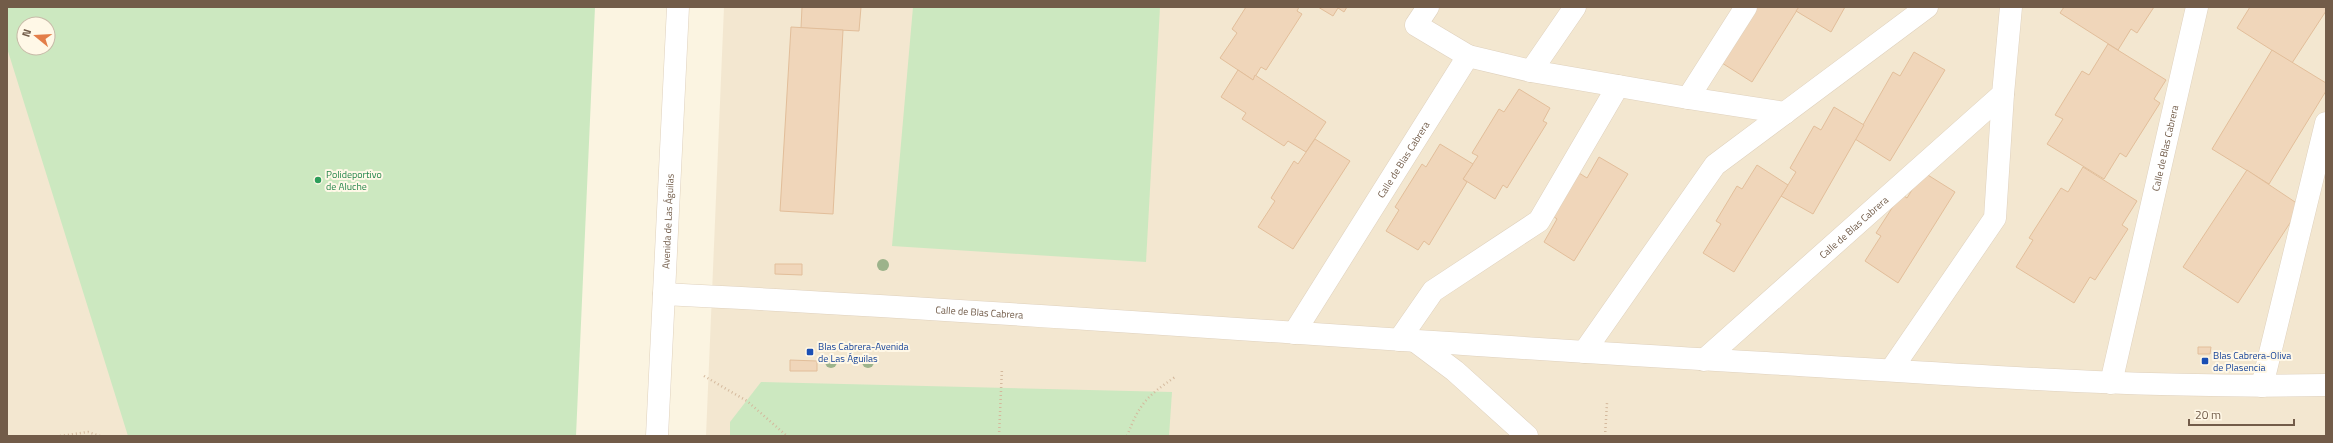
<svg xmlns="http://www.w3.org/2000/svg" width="2333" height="443" font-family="'Titillium Web',sans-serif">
<rect width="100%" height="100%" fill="#fbf4e1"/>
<g fill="#f3e7d0">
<polygon points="7,7 24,24 24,48 129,436 7,436"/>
<polygon points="724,7 2326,7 2326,436 706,436"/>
</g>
<g fill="#cce8c0" fill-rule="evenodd">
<path d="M 7,7 L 595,7 L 576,436 L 128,436 L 7,48 ZM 24,24 L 48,24 L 48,48 L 24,48 Z"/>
<polygon points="913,7 1160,7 1146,262 892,246"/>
<polygon points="761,382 1172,392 1169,436 730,436 730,422"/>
</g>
<g fill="#f0d6ba" stroke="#e2be9a">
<polygon points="802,7 861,7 859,31 801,28"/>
<polygon points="1246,7 1299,7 1297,11 1302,14 1266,70 1261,67 1253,80 1220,58 1237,33 1232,29"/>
<polygon points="1318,7 1347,7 1344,12 1338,8 1333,16"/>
<polygon points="1752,7 1799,7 1752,82 1722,63"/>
<polygon points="1799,7 1845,7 1831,32 1796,11"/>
<polygon points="2064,7 2154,7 2137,33 2131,29 2118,50 2060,13"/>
<polygon points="2250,7 2326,7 2326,11 2292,63 2237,28"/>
<polygon points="791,27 843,30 833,214 780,211"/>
<polygon points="2108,44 2166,80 2154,99 2160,103 2126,157 2120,153 2104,179 2047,144 2063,119 2055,115 2082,71 2089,75"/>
<polygon points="2272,50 2326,83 2326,91 2269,184 2212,149"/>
<polygon points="1914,52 1945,70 1890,161 1855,139 1893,72 1900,76"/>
<polygon points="1238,70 1253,80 1255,75 1326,122 1306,152 1288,141 1284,146 1242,119 1246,113 1221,97"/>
<polygon points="1519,89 1550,108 1543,121 1547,123 1507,188 1503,185 1495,199 1463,179 1478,156 1472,153 1499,109 1504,112"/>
<polygon points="1834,107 1864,125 1813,214 1781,196 1796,172 1790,168 1814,126 1821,130"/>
<polygon points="1315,139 1350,161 1293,249 1258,227 1275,201 1271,198 1294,161 1298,164"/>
<polygon points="1440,144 1473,164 1463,179 1467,182 1429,245 1424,241 1418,250 1386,231 1399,210 1395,207 1422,164 1426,167"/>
<polygon points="1599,157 1628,174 1574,261 1544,242 1557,219 1553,216 1579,173 1587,178"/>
<polygon points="1757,165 1788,185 1734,272 1703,253 1721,224 1716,221 1737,186 1742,189"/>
<polygon points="2083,167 2137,201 2122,225 2128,229 2095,280 2090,277 2074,303 2016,267 2033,240 2029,238 2061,188 2068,192"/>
<polygon points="2247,170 2301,206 2238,303 2183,267"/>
<polygon points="1923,172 1955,192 1898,283 1865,261 1881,236 1876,233 1901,194 1907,198"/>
<polygon points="775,264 802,264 802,275 775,274"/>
<polygon points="2198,347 2211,347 2210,354 2198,354"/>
<polygon points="790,360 817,361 817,371 790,371"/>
</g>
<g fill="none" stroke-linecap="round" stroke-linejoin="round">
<g stroke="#dfd1bd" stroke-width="23">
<g id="pedestrian">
<polyline points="1575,7 1531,71 1688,98 1746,7"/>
<polyline points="1468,56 1531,71"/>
<polyline points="1688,98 1785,113"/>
<path id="s1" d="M 1294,333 L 1468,56 L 1416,25 L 1428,7"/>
<polyline points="1399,340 1433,291 1539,221 1618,86"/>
<polyline points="1415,341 1455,371 1527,436"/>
<polyline points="1584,352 1715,165 1927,7"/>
<path id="s2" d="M 1704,360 L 2003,94 L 2011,7"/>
<polyline points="1891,370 1995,218 2003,94"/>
<polyline points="2262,386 2326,123"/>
</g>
</g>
<g stroke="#dfd1bd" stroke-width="23">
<g id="minor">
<path id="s3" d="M 664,294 C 1032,312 1399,342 1766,363 C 1953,374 2139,389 2326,385"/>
<path id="s4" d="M 2111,383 L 2197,7"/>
</g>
</g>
<g stroke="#dfd1bd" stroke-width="23">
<g id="tertiary">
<path id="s5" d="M 657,436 L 678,7"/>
</g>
</g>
<g stroke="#d4b99d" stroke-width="2.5" stroke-dasharray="1 3" stroke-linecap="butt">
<polyline points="704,376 747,401 787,436"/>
<polyline points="60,436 88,432 100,436"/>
<polyline points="999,436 1002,368"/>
<path d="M 1127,436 C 1140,403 1146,397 1175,377"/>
<polyline points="1605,436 1607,403"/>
</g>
<use href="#pedestrian" stroke="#fff" stroke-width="22"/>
<use href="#minor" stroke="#fff" stroke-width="22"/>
<use href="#tertiary" stroke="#fff" stroke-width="22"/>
</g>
<g fill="#9cb38b">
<circle cx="883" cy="265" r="6"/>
<circle cx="831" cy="362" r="6"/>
<circle cx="868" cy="362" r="6"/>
</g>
<circle fill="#2e9e5b" stroke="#fff8e7" stroke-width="1.5" cx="318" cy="180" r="4"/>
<g fill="#1a4fb4" stroke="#fff8e7" stroke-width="1.5">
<rect x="806" y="348" width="8" height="8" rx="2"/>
<rect x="2201" y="357" width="8" height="8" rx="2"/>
</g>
<g text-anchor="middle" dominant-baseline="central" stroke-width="4" stroke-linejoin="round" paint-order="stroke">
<g font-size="10" fill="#725c49" stroke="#fff8e7">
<text stroke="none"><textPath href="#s4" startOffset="241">Calle de Blas Cabrera</textPath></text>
<text stroke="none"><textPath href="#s1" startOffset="205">Calle de Blas Cabrera</textPath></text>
<text stroke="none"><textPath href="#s5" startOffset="215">Avenida de Las Águilas</textPath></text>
<text stroke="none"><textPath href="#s2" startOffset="200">Calle de Blas Cabrera</textPath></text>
<text stroke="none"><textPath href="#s3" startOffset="316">Calle de Blas Cabrera</textPath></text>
</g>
<g font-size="10" fill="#27864d" stroke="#fff8e7" text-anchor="start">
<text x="326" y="174">Polideportivo<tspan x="326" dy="12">de Aluche</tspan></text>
</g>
<g font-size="10" fill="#164399" stroke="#fff8e7" text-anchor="start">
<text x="818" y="346">Blas Cabrera-Avenida<tspan x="818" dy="12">de Las Águilas</tspan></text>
<text x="2213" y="355">Blas Cabrera-Oliva<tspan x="2213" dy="12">de Plasencia</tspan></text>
</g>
</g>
<rect width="2333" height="443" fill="none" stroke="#725c49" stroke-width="16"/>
<g transform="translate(36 36) rotate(288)"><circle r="19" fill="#fff8e7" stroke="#c7baa8"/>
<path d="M0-3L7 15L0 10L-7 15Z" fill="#e37e49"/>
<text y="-6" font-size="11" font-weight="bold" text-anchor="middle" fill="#725c49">N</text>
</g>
<path d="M2189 419v6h105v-6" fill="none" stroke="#725c49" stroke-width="2"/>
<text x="2195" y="419" font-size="12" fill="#725c49" stroke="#fff8e7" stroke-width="3" paint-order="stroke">20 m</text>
</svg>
